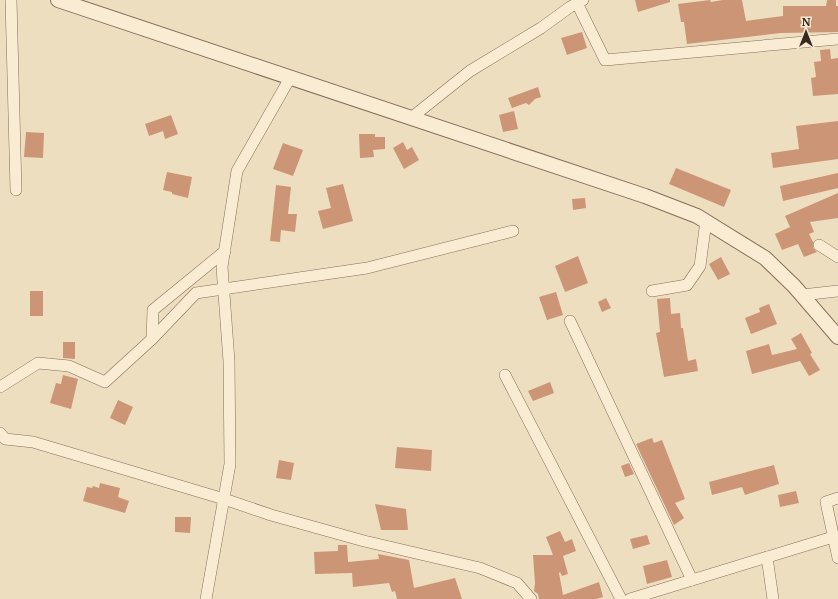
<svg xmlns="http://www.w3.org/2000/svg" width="838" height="599" font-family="Merriweather,serif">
<rect width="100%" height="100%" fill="#eedec0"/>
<g fill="#cc9575">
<polygon points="635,0 670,0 670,2 638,12"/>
<polygon points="710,0 711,2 723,0 742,0 746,21 783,16 783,6 826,6 827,0 836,0 836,6 838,6 838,32 780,33 687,44 684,22 681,22 678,4"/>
<polygon points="582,32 587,48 567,55 561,38"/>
<polygon points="830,49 831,59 838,58 838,94 813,96 811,78 816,77 814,62 821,61 820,50"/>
<polygon points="538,87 541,97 535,99 529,105 526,103 512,108 508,98"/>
<polygon points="514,111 518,129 503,132 499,115"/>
<polygon points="171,115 178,134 165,139 163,131 149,136 145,124"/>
<polygon points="838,121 838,159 773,168 771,153 799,149 796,126"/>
<polygon points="26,132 44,133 43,158 24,157"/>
<polygon points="359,134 375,134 375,137 385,137 385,149 373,150 374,157 360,158"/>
<polygon points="403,142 407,150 412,147 419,160 404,169 393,148"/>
<polygon points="283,143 303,150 293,176 273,169"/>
<polygon points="676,168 731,190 724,207 669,184"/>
<polygon points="167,172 192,177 188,198 172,194 172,192 163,190"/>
<polygon points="838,173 838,188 783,201 780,186"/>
<polygon points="343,184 353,221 323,229 318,211 331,208 326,188"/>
<polygon points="276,185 291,187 288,214 297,214 295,232 281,230 280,242 270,241"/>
<polygon points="838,193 838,218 810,222 814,232 809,234 813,242 813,248 817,252 804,257 798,244 782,250 775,234 790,227 785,216"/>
<polygon points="585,198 586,208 573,210 572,199"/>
<polygon points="578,256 588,283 565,292 555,266"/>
<polygon points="721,257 730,274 718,280 709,264"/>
<rect x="30" y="291" width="13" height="25"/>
<polygon points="556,292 563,315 547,320 539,297"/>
<polygon points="606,298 611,308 602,312 598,302"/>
<polygon points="670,298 671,314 680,313 681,328 683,328 688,361 696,359 698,371 664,377 656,333 660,332 657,299"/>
<polygon points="769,304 777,324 751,334 745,318 760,312 759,308"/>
<polygon points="801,333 812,353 810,354 820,370 809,376 800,361 752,374 746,351 769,344 772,355 797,349 791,339"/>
<polygon points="63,342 75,342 75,359 63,358"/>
<polygon points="63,375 78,379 71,409 50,403 56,383 61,384"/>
<polygon points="550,382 554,393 533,401 528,391"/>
<polygon points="118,400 133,407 125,425 110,418"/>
<polygon points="652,438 654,443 662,440 685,499 675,503 684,518 674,525 636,444"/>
<polygon points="397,447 432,450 431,471 395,468"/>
<polygon points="279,460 294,463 291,480 276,478"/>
<polygon points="629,463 634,474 625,477 621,466"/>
<polygon points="774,465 779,484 745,495 742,487 712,495 709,482"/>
<polygon points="100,483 120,488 118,497 129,501 125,513 83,501 87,487 92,488 93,486 99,488"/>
<polygon points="796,491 799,503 780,507 778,495"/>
<polygon points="375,504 406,509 408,530 381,530"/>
<polygon points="175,517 191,517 190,533 175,532"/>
<polygon points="560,531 565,542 572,539 576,551 563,556 568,574 562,576 560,572 559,573 563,595 599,582 603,597 596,599 539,599 538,594 534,591 535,583 533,555 553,555 546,537"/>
<polygon points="647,535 650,544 633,549 630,539"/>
<polygon points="338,545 347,545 348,562 379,559 378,554 409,560 414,588 455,578 462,599 397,599 395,591 392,592 389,583 353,587 352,573 315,574 314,552 338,551"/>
<polygon points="667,560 672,577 647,584 643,566"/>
</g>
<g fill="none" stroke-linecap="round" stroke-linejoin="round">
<g stroke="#876e58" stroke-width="12">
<g id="minor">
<polyline points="11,0 16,190"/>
<polyline points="577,3 605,60 838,39"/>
<polyline points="411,118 470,71 541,28 570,7 583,0"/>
<polyline points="819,245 838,257"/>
<polyline points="652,291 687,285 700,266 706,221"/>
<polyline points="802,295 838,291"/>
<polyline points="570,321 692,580"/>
<polyline points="152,339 196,293 367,268 513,231"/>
<polyline points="505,375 621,599"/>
<polyline points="0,387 38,363 69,366 105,382 152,339 153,310 225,251"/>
<polyline points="0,433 5,439 33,442 224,499 271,515 364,541 480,568 517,583 531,599"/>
<polyline points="838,498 826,502 838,558"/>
<polyline points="767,557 773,599"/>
<polyline points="206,599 230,464 229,361 222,267 237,171 290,78"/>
<polyline points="630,599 833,537"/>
</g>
</g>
<g stroke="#876e58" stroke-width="16">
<polyline id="tertiary" points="58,0 645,196 697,216 765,258 794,286 838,337"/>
</g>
<use href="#minor" stroke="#f9ecd3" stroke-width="11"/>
<use href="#tertiary" stroke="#f9ecd3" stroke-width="14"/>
</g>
<g transform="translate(806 32)" stroke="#f5e8cf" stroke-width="3" paint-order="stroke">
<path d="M0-3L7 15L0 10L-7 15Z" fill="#36281c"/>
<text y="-6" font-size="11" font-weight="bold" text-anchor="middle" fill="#36281c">N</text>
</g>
</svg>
